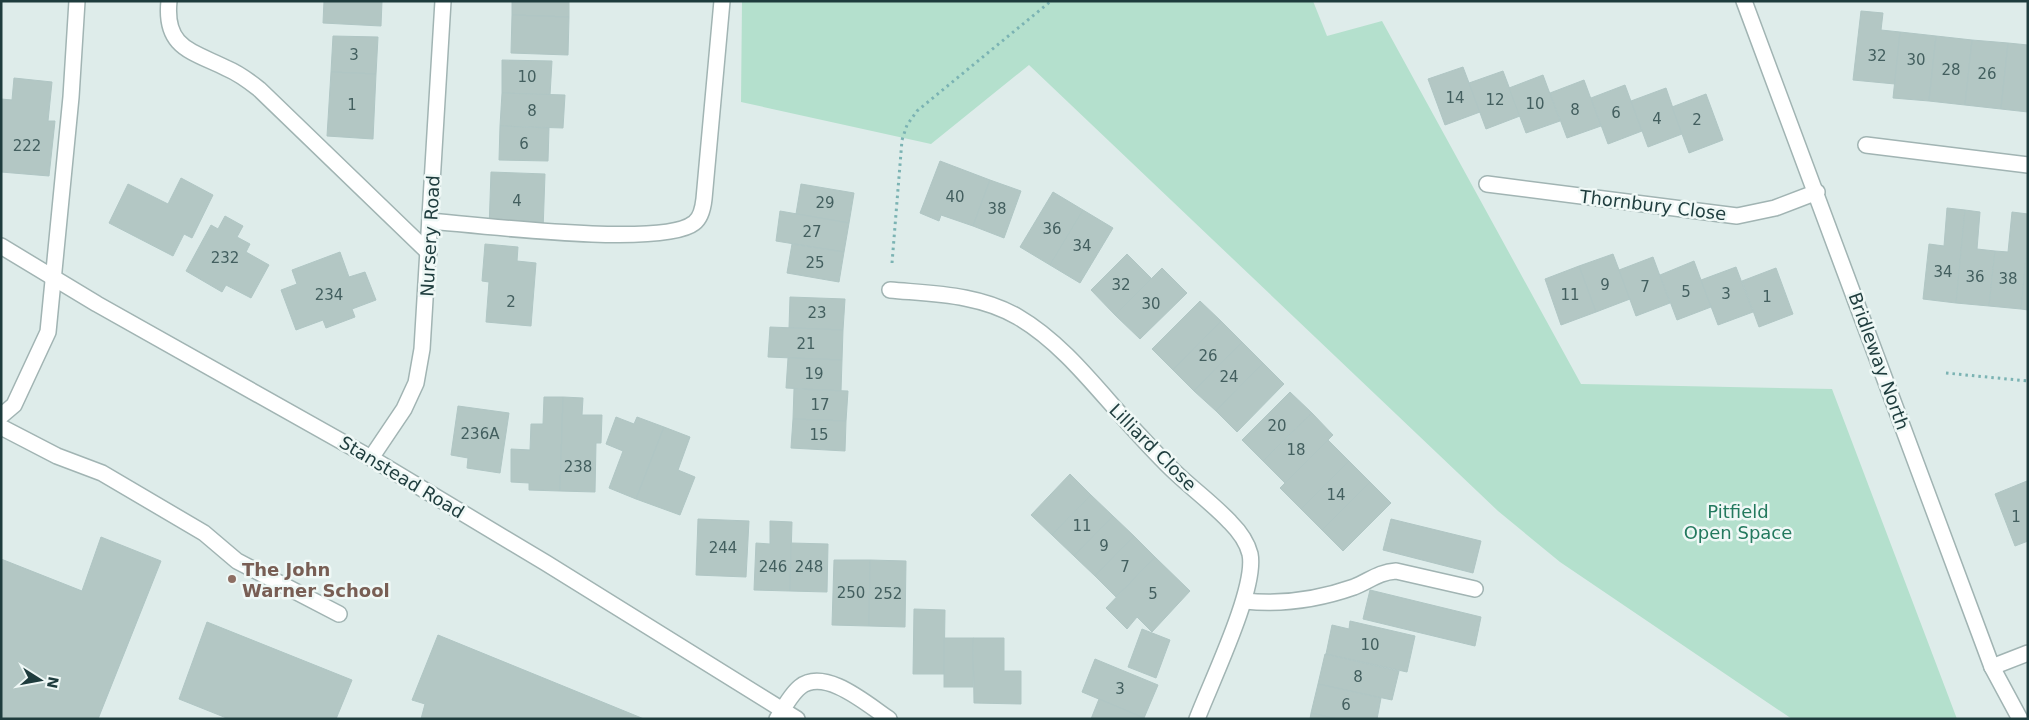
<svg xmlns="http://www.w3.org/2000/svg" width="2029" height="720" font-family="'DejaVu Sans',sans-serif">
<rect width="100%" height="100%" fill="#deecea"/>
<polygon fill="#b4e0cd" points="742,1 1313,1 1327,36 1382,21 1581,384 1832,389 1957,719 1792,719 1560,562 1498,511 1029,65 931,144 741,102"/>
<g fill="#b3c7c4" stroke="#b0c6c4">
<polygon points="324,1 382,1 381,26 323,23"/>
<polygon points="512,1 569,1 569,17 512,15"/>
<polygon points="1861,11 1883,13 1881,30 1900,32 1895,84 1853,80"/>
<polygon points="512,15 569,17 568,55 511,53"/>
<polygon points="1900,32 1936,36 1929,101 1893,98"/>
<polygon points="333,36 378,37 376,74 331,72"/>
<polygon points="1936,36 1972,40 1965,105 1929,101"/>
<polygon points="1972,40 2008,43 2001,109 1965,105"/>
<polygon points="2008,43 2028,45 2028,112 2001,109"/>
<polygon points="502,60 552,61 550,95 502,93"/>
<polygon points="1463,67 1480,112 1445,125 1428,79"/>
<polygon points="1503,71 1520,116 1486,129 1469,83"/>
<polygon points="331,72 376,74 373,139 327,136"/>
<polygon points="1543,75 1560,121 1526,133 1509,88"/>
<polygon points="14,78 52,82 48,121 55,121 49,176 1,172 1,99 12,100"/>
<polygon points="1584,80 1601,126 1567,138 1550,93"/>
<polygon points="1625,85 1642,131 1608,144 1591,98"/>
<polygon points="1666,88 1682,134 1648,147 1631,101"/>
<polygon points="502,93 565,95 563,128 500,126"/>
<polygon points="1706,94 1723,140 1689,153 1672,107"/>
<polygon points="500,126 549,128 548,161 499,160"/>
<polygon points="940,161 990,180 973,226 941,215 939,221 920,213"/>
<polygon points="491,172 545,174 543,231 489,229"/>
<polygon points="181,178 213,195 192,238 184,234 173,256 109,223 128,184 168,204"/>
<polygon points="990,180 1021,191 1004,238 973,226"/>
<polygon points="801,184 854,193 849,223 796,214"/>
<polygon points="1053,192 1083,210 1050,265 1020,247"/>
<polygon points="1947,208 1965,210 1956,303 1923,299 1929,244 1944,246"/>
<polygon points="1083,210 1113,228 1080,283 1050,265"/>
<polygon points="1965,210 1980,212 1977,249 1995,251 1989,306 1956,303"/>
<polygon points="780,211 849,223 844,252 776,241"/>
<polygon points="2012,212 2028,214 2028,238 2021,309 1989,306 1995,251 2008,252"/>
<polygon points="225,216 243,226 237,237 250,244 246,252 269,265 251,298 226,285 222,292 186,271 211,225 218,229"/>
<polygon points="2028,238 2028,310 2021,309"/>
<polygon points="485,244 518,247 517,261 536,263 531,326 486,322 489,282 482,281"/>
<polygon points="792,244 844,252 839,282 787,273"/>
<polygon points="340,252 349,277 365,272 376,300 352,309 355,317 326,328 323,320 296,330 281,290 297,284 292,270"/>
<polygon points="1127,254 1152,279 1115,315 1091,290"/>
<polygon points="1613,254 1630,299 1596,312 1579,266"/>
<polygon points="1653,257 1670,303 1636,316 1619,270"/>
<polygon points="1694,261 1711,307 1677,320 1660,275"/>
<polygon points="1579,266 1596,312 1561,325 1545,279"/>
<polygon points="1736,267 1753,312 1718,325 1701,280"/>
<polygon points="1162,268 1187,293 1140,339 1115,315"/>
<polygon points="1776,268 1793,314 1759,327 1742,281"/>
<polygon points="790,297 845,299 843,330 789,328"/>
<polygon points="1200,301 1221,321 1173,370 1152,349"/>
<polygon points="1221,321 1242,342 1194,391 1173,370"/>
<polygon points="770,327 843,330 842,360 768,357"/>
<polygon points="1242,342 1263,363 1216,411 1194,391"/>
<polygon points="788,358 842,360 841,391 786,388"/>
<polygon points="1263,363 1284,384 1237,432 1216,411"/>
<polygon points="794,389 848,391 846,421 793,419"/>
<polygon points="1290,392 1312,413 1263,461 1242,440"/>
<polygon points="544,397 563,397 560,491 529,490 529,483 511,482 511,449 530,450 531,424 543,424"/>
<polygon points="563,397 583,398 582,415 602,415 601,443 596,443 595,492 560,491"/>
<polygon points="458,406 509,413 500,473 467,468 468,458 451,455"/>
<polygon points="1312,413 1333,435 1285,483 1263,461"/>
<polygon points="616,417 634,424 637,417 664,427 636,499 609,488 623,451 606,444"/>
<polygon points="793,419 846,421 845,451 791,448"/>
<polygon points="664,427 690,437 678,470 695,477 680,515 636,499"/>
<polygon points="1328,440 1349,461 1301,509 1280,488"/>
<polygon points="1349,461 1370,482 1322,530 1301,509"/>
<polygon points="1070,474 1091,495 1052,535 1031,515"/>
<polygon points="2027,481 2028,541 2015,546 1995,494"/>
<polygon points="1370,482 1391,503 1343,551 1322,530"/>
<polygon points="1091,495 1113,516 1074,556 1052,535"/>
<polygon points="1113,516 1134,536 1095,576 1074,556"/>
<polygon points="698,519 749,521 746,577 696,575"/>
<polygon points="1391,519 1481,541 1473,573 1383,550"/>
<polygon points="770,521 792,522 790,591 754,590 756,543 770,544"/>
<polygon points="1134,536 1155,557 1116,597 1095,576"/>
<polygon points="101,537 161,561 98,719 1,719 1,559 82,591"/>
<polygon points="791,543 828,544 827,592 790,591"/>
<polygon points="1155,557 1190,591 1152,632 1137,617 1127,629 1106,608"/>
<polygon points="834,560 870,560 869,626 832,625"/>
<polygon points="870,560 906,561 905,627 869,626"/>
<polygon points="1370,590 1481,617 1475,646 1363,619"/>
<polygon points="914,609 945,610 944,674 913,674"/>
<polygon points="1350,621 1415,636 1407,672 1326,654 1332,625 1349,629"/>
<polygon points="207,622 352,680 336,719 229,719 179,699"/>
<polygon points="1142,629 1170,640 1156,678 1128,667"/>
<polygon points="438,635 644,719 421,719 425,704 412,700"/>
<rect x="944" y="638" width="29" height="49"/>
<polygon points="973,638 1004,638 1004,671 1021,671 1021,704 974,703"/>
<polygon points="1325,654 1399,671 1392,700 1318,684"/>
<polygon points="1095,659 1158,685 1144,718 1082,692"/>
<polygon points="1318,684 1381,698 1377,719 1337,719 1311,713"/>
<polygon points="1099,699 1144,718 1144,719 1091,719"/>
<polygon points="1311,713 1337,719 1310,719"/>
</g>
<g fill="none" stroke-linecap="round" stroke-linejoin="round">
<g stroke="#a1b4b3" stroke-width="18">
<g id="minor">
<path d="M 169,1 C 164,48 192,51 226,68 C 238,73 249,81 259,89 L 429,253"/>
<polyline points="1744,1 1992,667 2020,719"/>
<polyline points="1866,145 2028,165"/>
<polyline points="1487,184 1737,216 1775,208 1817,192"/>
<path d="M 430,221 C 478,225 663,248 694,223 C 701,218 703,208 704,199 L 722,1"/>
<polyline points="1,246 97,304 371,458 546,563 797,719"/>
<path d="M 890,290 C 934,294 979,294 1018,317 C 1066,345 1102,396 1140,436 C 1152,449 1164,462 1177,474 C 1194,490 1214,505 1230,522 C 1239,531 1247,542 1250,554 C 1257,588 1211,682 1197,719"/>
<polyline points="1,416 14,405 48,332 71,97 77,1"/>
<polyline points="1,427 57,456 102,473 204,533 237,561 339,614"/>
<polyline points="371,458 404,409 416,383 422,349 443,1"/>
<path d="M 1245,601 C 1283,605 1317,600 1354,587 C 1369,581 1379,572 1396,571 L 1475,589"/>
<polyline points="1992,667 2028,653"/>
<path d="M 777,719 C 783,709 791,694 800,687 C 825,667 868,705 889,719"/>
</g>
</g>
<g stroke="#7bb3b3" stroke-width="3" stroke-dasharray="2.5 4" stroke-linecap="butt">
<polyline points="892,263 902,140 907,125 917,111 1051,1"/>
<polyline points="1946,373 2028,381"/>
</g>
<use href="#minor" stroke="#fff" stroke-width="15"/>
</g>
<circle fill="#8d6e63" stroke="#eff8f6" stroke-width="2" cx="232" cy="579" r="5"/>
<g text-anchor="middle" dominant-baseline="central" stroke-width="5" stroke-linejoin="round" paint-order="stroke">
<g font-size="15" fill="#435f5f">
<text x="354" y="55">3</text>
<text x="1877" y="56">32</text>
<text x="1916" y="60">30</text>
<text x="1951" y="70">28</text>
<text x="1987" y="74">26</text>
<text x="527" y="77">10</text>
<text x="1455" y="98">14</text>
<text x="1495" y="100">12</text>
<text x="1535" y="104">10</text>
<text x="352" y="105">1</text>
<text x="1575" y="110">8</text>
<text x="532" y="111">8</text>
<text x="1616" y="113">6</text>
<text x="1657" y="119">4</text>
<text x="1697" y="120">2</text>
<text x="524" y="144">6</text>
<text x="27" y="146">222</text>
<text x="955" y="197">40</text>
<text x="517" y="201">4</text>
<text x="825" y="203">29</text>
<text x="997" y="209">38</text>
<text x="1052" y="229">36</text>
<text x="812" y="232">27</text>
<text x="1082" y="246">34</text>
<text x="225" y="258">232</text>
<text x="815" y="263">25</text>
<text x="1943" y="272">34</text>
<text x="1975" y="277">36</text>
<text x="2008" y="279">38</text>
<text x="1121" y="285">32</text>
<text x="1605" y="285">9</text>
<text x="1645" y="287">7</text>
<text x="1686" y="292">5</text>
<text x="1726" y="294">3</text>
<text x="329" y="295">234</text>
<text x="1570" y="295">11</text>
<text x="1767" y="297">1</text>
<text x="511" y="302">2</text>
<text x="1151" y="304">30</text>
<text x="817" y="313">23</text>
<text x="806" y="344">21</text>
<text x="1208" y="356">26</text>
<text x="814" y="374">19</text>
<text x="1229" y="377">24</text>
<text x="820" y="405">17</text>
<text x="1277" y="426">20</text>
<text x="480" y="434">236A</text>
<text x="819" y="435">15</text>
<text x="1296" y="450">18</text>
<text x="578" y="467">238</text>
<text x="1336" y="495">14</text>
<text x="2016" y="517">1</text>
<text x="1082" y="526">11</text>
<text x="1104" y="546">9</text>
<text x="723" y="548">244</text>
<text x="773" y="567">246</text>
<text x="809" y="567">248</text>
<text x="1125" y="567">7</text>
<text x="851" y="593">250</text>
<text x="888" y="594">252</text>
<text x="1153" y="594">5</text>
<text x="1370" y="645">10</text>
<text x="1358" y="677">8</text>
<text x="1120" y="689">3</text>
<text x="1346" y="705">6</text>
</g>
<g font-size="18" fill="#1e3c3d" stroke="#eff8f6">
<text transform="translate(1653 205) rotate(7)">Thornbury Close</text>
<text transform="translate(430 236) rotate(-87)">Nursery Road</text>
<text transform="translate(1879 361) rotate(70)">Bridleway North</text>
<text transform="translate(1153 447) rotate(45)">Lilliard Close</text>
<text transform="translate(402 477) rotate(31)">Stanstead Road</text>
</g>
<g font-size="18" fill="#23795e" stroke="#eff8f6">
<text x="1738" y="511">Pitfield<tspan x="1738" dy="21">Open Space</tspan></text>
</g>
<g font-size="18" font-weight="bold" fill="#785e54" stroke="#eff8f6" text-anchor="start">
<text x="242" y="569">The John<tspan x="242" dy="21">Warner School</tspan></text>
</g>
</g>
<rect width="2029" height="720" fill="none" stroke="#1e3c3d" stroke-width="5"/>
<g transform="translate(40 680) rotate(101)" stroke="#eff8f6" stroke-width="4" paint-order="stroke">
<path d="M0-4L9 19L0 12L-9 19Z" fill="#1e3c3d"/>
<text y="-8" font-size="14" font-weight="bold" text-anchor="middle" fill="#1e3c3d">N</text>
</g>
</svg>
